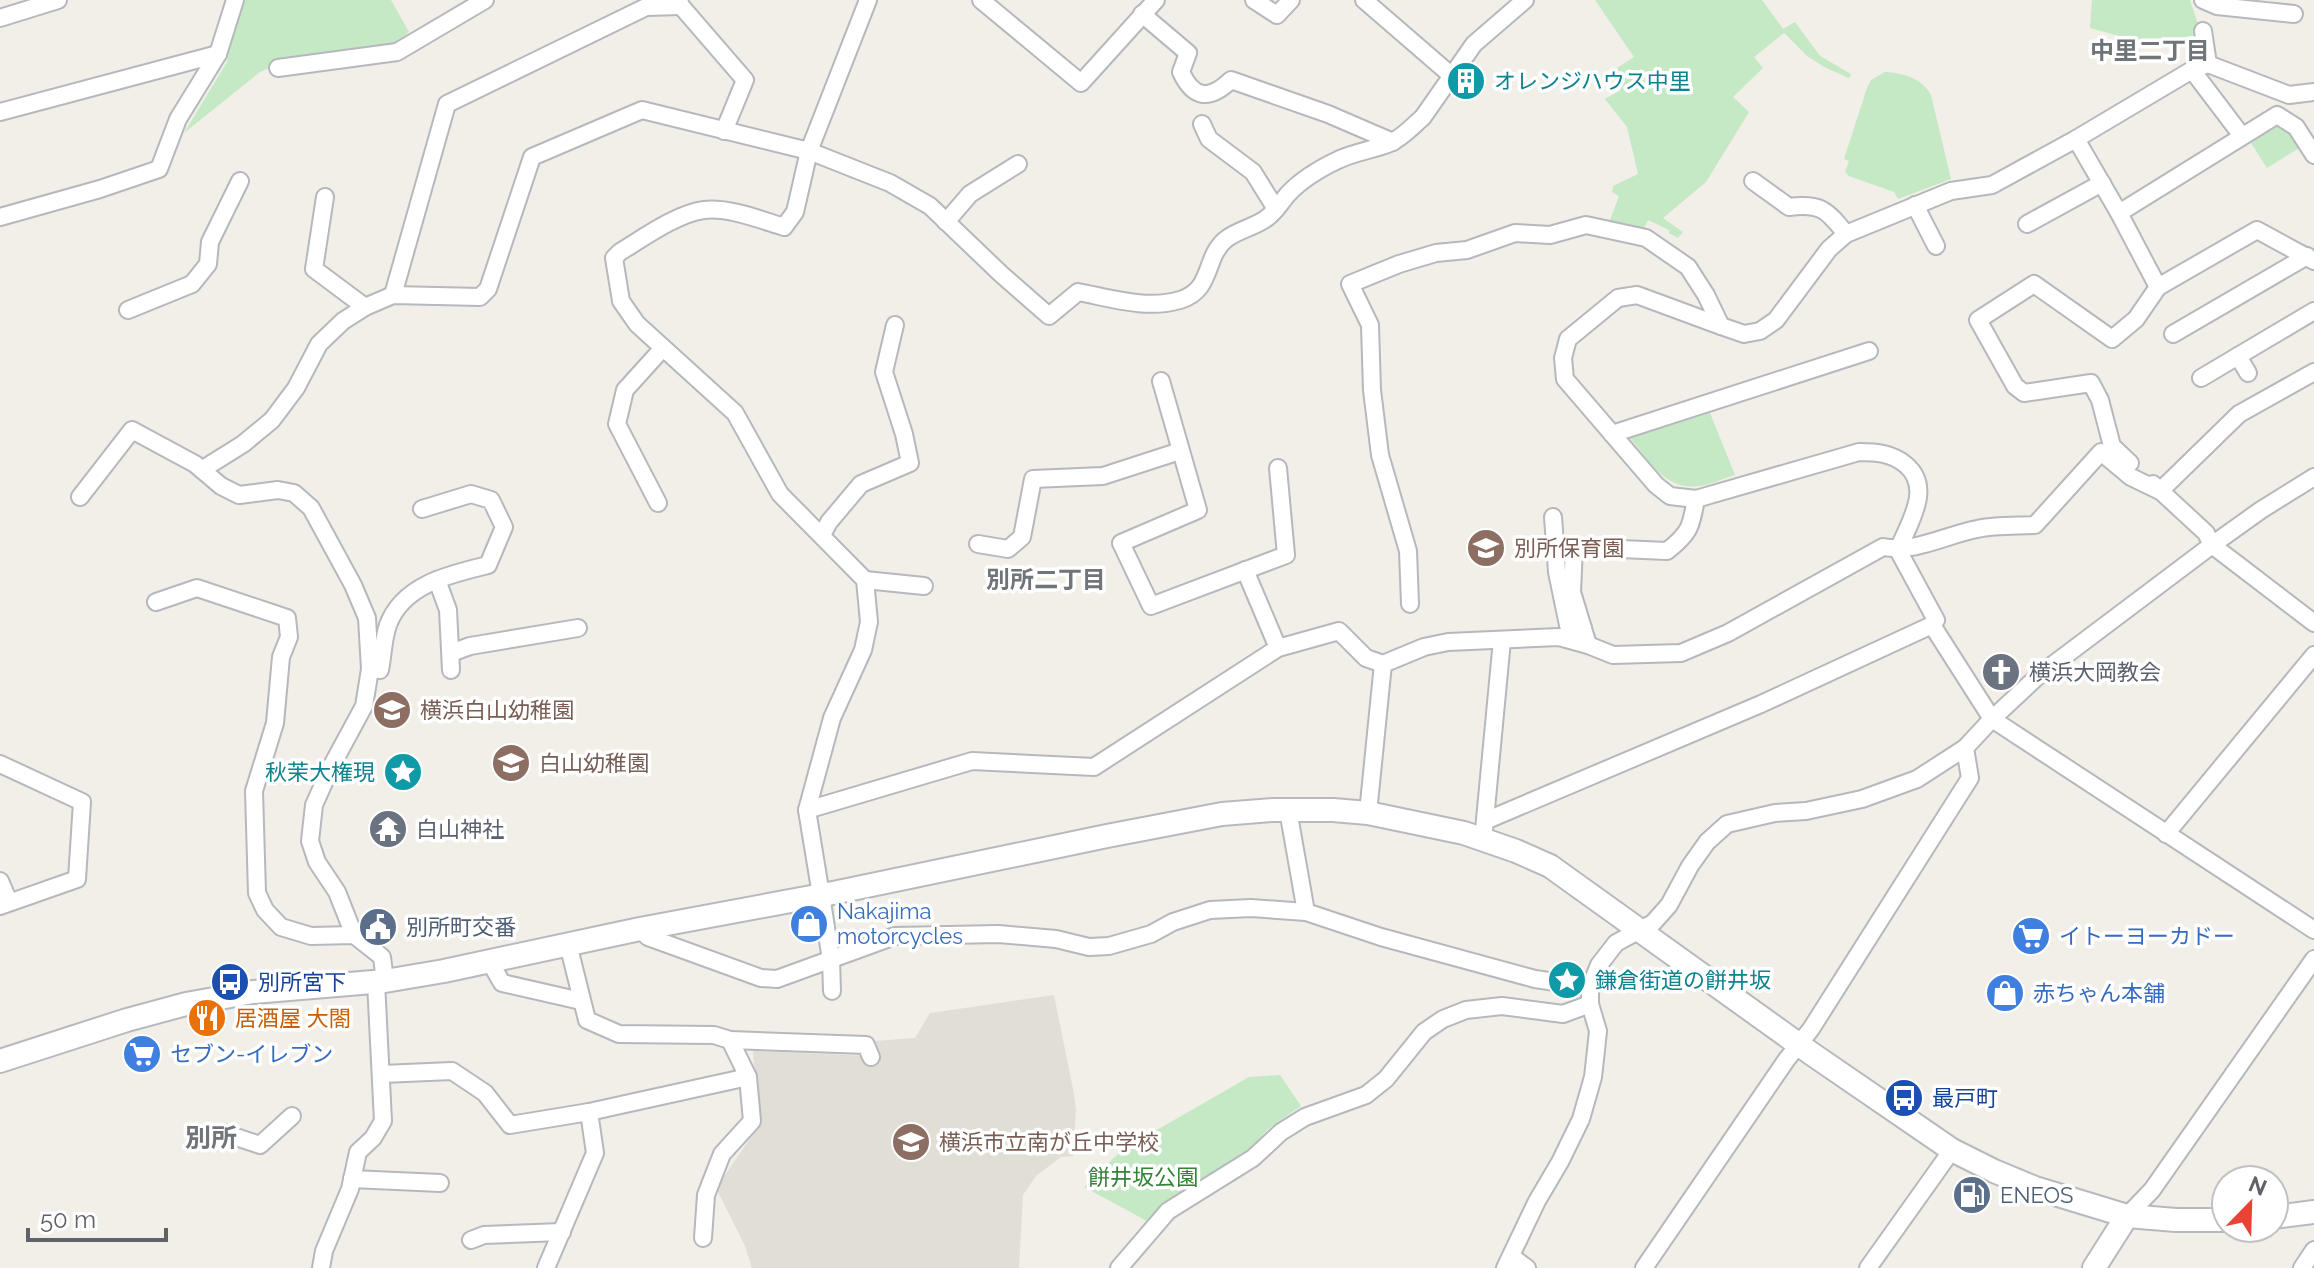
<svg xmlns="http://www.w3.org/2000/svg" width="2314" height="1268" font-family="Raleway,'Noto Sans JP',sans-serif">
<rect width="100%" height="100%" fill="#f1efe8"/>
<polygon fill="#e1ded6" points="1054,995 1074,1094 1076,1110 1073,1156 1061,1157 1036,1176 1023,1195 1019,1268 752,1268 745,1246 716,1188 758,1127 753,1051 871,1056 874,1041 915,1038 930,1013"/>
<g fill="#c5e8c5">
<polygon points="242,0 391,0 409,32 396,43 278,64 260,72 184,133 227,62 237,16"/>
<polygon points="1595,0 1762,0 1783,29 1795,22 1820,56 1851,74 1849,78 1824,67 1806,55 1784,33 1754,57 1763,68 1733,97 1749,112 1706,182 1663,218 1683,232 1678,238 1669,233 1669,230 1648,220 1641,234 1609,223 1619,196 1612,192 1613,186 1638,174 1627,127 1605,99 1621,90 1611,72 1634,57"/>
<polygon points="2092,0 2190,0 2201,34 2152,45 2090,28"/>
<path d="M 1885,72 C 1903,73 1922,78 1931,95 L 1951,179 L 1898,199 L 1894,192 L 1849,176 L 1845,172 L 1849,161 L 1844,159 L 1867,88 L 1871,80 Z"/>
<polygon points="2280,124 2290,131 2301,147 2267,168 2251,143"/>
<path d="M 1710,413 L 1735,475 C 1724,478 1711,485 1699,486 C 1665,491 1649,460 1630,438 Z"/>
<polygon points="1280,1075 1301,1106 1268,1129 1250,1148 1159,1207 1147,1221 1084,1187 1122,1150 1249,1077"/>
</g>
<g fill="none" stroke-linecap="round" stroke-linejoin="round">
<g stroke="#b5b8bc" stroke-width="20">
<g id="street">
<polyline points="679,0 681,6 745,80 724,131"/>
<polyline points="981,0 1081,83 1156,0"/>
<polyline points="1254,0 1277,15 1291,0"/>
<polyline points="1364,0 1452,76"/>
<polyline points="2203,0 2217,6 2294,14"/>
<path d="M 1142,14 L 1188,53 L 1181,72 C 1194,100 1210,100 1231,80 L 1328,114 L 1393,142"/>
<polyline points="0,18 58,0"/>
<polyline points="2203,31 2208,64"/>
<polyline points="278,68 397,52 485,0"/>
<polyline points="2192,70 2242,136"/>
<polyline points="0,112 218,54"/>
<polyline points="1202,124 1209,139 1253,172 1276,209"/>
<polyline points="2076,139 2192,70 2208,64 2289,95 2314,92"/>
<path d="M 1753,181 L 1789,207 C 1821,203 1827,210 1846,234"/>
<polyline points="325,197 314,269 365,307"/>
<polyline points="1915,205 1936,246"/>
<polyline points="2119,213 2277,115 2296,127 2314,155"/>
<polyline points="0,217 100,189 159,169 178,119 218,54 235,0"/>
<polyline points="946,222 970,194 1018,164"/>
<polyline points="2027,224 2102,183"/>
<polyline points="393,295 447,104 646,7 681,6"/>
<polyline points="128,310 192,284 208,264 210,242 240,181"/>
<path d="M 1721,326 L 1637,295 L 1618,298 L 1568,339 L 1563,358 L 1565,379 L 1656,485 L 1670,496 L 1696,499 L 1859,452 C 1876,452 1892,453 1906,465 C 1933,488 1909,523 1898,550 L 1936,620 L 1932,625 L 1992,719 L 2314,930"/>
<polyline points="2173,334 2307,256"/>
<polyline points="2238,356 2248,373"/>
<polyline points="2201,378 2314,311"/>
<polyline points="1161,381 1198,510 1121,543 1151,606 1286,555 1278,468"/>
<polyline points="1612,434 1869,351"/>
<polyline points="2130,463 2112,446 2100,400 2091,383 2024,393 2015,386 1978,320 2034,284 2112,339 2136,319 2158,287"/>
<path d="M 203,469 L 243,444 L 272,420 L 296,388 L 319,344 L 343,321 L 365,307 L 393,295 L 480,297 L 488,289 L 532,157 L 642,110 L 809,151 L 890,183 L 930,206 L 1001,274 L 1049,316 L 1078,292 C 1110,298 1147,310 1180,300 C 1213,290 1204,258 1225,240 C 1238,229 1257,227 1268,217 C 1276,211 1281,202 1288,194 C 1301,180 1321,168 1338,160 C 1354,152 1373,150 1390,143 C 1402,138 1414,125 1423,117 L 1474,44 L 1525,0"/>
<polyline points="2153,484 2206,533 2212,545 2314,623"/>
<polyline points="80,497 132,430 195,464 221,486 239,495 278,490 294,493 311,508 353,585 367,618 370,669 364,706 331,767 314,805 310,841 317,862 337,892 354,935"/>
<polyline points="658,503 617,424 625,390 663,348"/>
<polyline points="1553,517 1557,572 1568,625 1583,628"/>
<polyline points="822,535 829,522 861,484 910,463 904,434 884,372 895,325"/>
<polyline points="978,544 1008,549 1022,537 1033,479 1103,476 1180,451"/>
<polyline points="1245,570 1278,648"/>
<polyline points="437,580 448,610 451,670"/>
<polyline points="865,580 924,586"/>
<polyline points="156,602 197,588 287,618 289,637 281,657 275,723 254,791 257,893 265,910 281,927 311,936 354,935 382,957 385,981"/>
<polyline points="1410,604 1408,551 1380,455 1372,390 1370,325 1350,284 1399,264 1436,253 1467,250 1515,233 1550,235 1586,225 1646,238 1688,267 1706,295 1721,326 1744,334 1760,331 1776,320 1829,249 1846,234 1951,191 1992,185 2076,139 2119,213 2158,287 2257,230 2314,261"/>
<path d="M 1588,645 L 1572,592 L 1574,547 L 1667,551 C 1690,533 1691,527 1696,499"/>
<polyline points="451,653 470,646 578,628"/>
<path d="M 370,669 L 380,670 C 383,655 383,639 388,625 C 403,584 451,574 488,565 L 504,527 L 491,500 L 471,494 L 422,509"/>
<polyline points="0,764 82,802 77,879 0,906"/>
<path d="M 807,810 L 972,761 L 1094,767 L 1278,648 L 1339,631 L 1366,658 L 1383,664 L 1424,647 L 1448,642 L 1559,637 L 1588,645 L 1613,655 L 1681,653 L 1728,633 L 1883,547 C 1915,553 1946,535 1977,529 C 1995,525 2016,526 2035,525 L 2101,452 L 2131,477 L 2160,491 L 2239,414 L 2314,372"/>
<polyline points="1288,810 1306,912"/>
<polyline points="1368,813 1383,664"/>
<polyline points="1485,821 1761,704 1932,625"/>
<polyline points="1484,830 1502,640"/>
<polyline points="2166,834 2314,655"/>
<polyline points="0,881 9,902"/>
<polyline points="640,929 648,937 761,978 777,979 895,936 999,934 1056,939 1089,947 1109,946 1151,934 1173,922 1210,910 1251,908 1306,912 1381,937 1535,979 1590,987"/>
<polyline points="568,944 587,1020 619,1034 714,1035 730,1040 748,1077 752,1121 722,1154 706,1195 703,1238"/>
<polyline points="490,962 502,983 581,1001"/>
<path d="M 832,991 L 831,960 L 821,895 L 807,810 L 832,718 L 863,650 L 869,622 L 865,580 L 780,494 L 735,413 L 637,324 L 621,301 L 614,258 L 620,252 C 643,238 678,213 704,210 C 729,207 761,220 784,227 L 795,212 L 809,151 L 868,0"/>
<polyline points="730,1040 866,1045 871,1057"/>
<polyline points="382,1074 452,1071 485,1093 510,1125 589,1112 748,1077"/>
<polyline points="224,1133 260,1145 292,1116"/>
<polyline points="352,1179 440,1183"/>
<polyline points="2127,1216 2152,1190 2314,959"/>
<polyline points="471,1240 484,1235 562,1232"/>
<polyline points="1512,1257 1527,1268"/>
<polyline points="321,1268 324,1251 350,1189 358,1152 373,1138 383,1121 376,982"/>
<polyline points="546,1268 595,1153 589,1112"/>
<polyline points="1119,1268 1168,1211 1253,1158 1281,1132 1305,1117 1366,1095 1386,1079 1424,1032 1443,1019 1466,1010 1502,1006 1563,1014 1590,1004"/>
<polyline points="1505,1268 1537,1201 1560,1162 1581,1119 1593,1077 1596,1050 1598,1031 1590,1004 1590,987 1599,965 1616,943 1653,923 1669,905 1690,866 1707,842 1727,824 1775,813 1806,811 1862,799 1917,779 1965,748"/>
<polyline points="1644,1268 1787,1059 1811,1029 1970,778 1965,748 1992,719 2038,676 2212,545 2261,510 2314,477"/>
<polyline points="1868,1268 1952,1150"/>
<polyline points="2302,1268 2314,1250"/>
</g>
</g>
<g stroke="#b6babf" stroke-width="26">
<g id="secondary">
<polyline points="0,1061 127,1020 186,1004 253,992 385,981 444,971 640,929 833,893 1107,836 1222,814 1273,810 1333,810 1368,813 1464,833 1516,851 1550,866 1812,1054 1952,1150 1994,1171 2035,1188 2127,1216 2176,1220 2226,1220"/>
<polyline points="2274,1217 2314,1212"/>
<polyline points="2094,1268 2127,1216"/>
</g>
</g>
<use href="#street" stroke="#fff" stroke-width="16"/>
<use href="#secondary" stroke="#fff" stroke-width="22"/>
</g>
<defs>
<g id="building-disc" transform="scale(2)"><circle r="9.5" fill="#0f9aa8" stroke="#fff"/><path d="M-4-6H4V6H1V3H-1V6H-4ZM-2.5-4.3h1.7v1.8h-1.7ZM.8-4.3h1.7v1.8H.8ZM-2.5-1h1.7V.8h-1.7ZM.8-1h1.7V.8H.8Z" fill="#fff"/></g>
<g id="school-disc" transform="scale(2)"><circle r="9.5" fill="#8d6e63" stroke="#fff"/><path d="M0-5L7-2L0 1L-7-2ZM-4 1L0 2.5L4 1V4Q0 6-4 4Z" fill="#fff"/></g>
<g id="church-disc" transform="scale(2)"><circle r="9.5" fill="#6b7280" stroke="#fff"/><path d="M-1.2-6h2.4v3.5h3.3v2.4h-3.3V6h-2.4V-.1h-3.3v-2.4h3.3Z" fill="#fff"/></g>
<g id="sight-disc" transform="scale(2)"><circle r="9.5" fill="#0f9aa8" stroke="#fff"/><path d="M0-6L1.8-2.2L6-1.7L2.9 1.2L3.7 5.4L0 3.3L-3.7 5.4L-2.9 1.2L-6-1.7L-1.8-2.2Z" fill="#fff"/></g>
<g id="temple-disc" transform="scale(2)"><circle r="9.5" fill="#6b7280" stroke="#fff"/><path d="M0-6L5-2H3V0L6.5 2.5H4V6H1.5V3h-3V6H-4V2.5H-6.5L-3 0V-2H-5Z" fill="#fff"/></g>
<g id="shop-disc" transform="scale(2)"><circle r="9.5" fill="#3f7fe0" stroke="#fff"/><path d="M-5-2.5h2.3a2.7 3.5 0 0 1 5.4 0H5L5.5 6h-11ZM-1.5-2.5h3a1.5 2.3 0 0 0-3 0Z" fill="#fff"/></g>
<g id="civic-disc" transform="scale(2)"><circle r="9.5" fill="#5c6f8a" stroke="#fff"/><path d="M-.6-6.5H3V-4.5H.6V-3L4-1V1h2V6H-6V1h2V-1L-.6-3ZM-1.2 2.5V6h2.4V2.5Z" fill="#fff"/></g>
<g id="supermarket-disc" transform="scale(2)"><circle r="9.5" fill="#3f7fe0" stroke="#fff"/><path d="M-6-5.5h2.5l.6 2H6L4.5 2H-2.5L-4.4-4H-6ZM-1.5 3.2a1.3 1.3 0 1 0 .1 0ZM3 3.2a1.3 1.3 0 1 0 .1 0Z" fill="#fff"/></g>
<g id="bus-disc" transform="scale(2)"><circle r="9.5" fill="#1a4fb4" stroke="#fff"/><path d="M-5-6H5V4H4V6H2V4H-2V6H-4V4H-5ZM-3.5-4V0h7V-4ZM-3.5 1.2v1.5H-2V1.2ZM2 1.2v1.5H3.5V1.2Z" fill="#fff"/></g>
<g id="restaurant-disc" transform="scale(2)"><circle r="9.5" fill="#e8710a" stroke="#fff"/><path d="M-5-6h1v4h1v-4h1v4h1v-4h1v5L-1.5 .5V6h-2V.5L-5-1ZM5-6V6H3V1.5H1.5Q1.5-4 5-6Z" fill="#fff"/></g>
<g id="fuel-disc" transform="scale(2)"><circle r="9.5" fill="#5c6f8a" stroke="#fff"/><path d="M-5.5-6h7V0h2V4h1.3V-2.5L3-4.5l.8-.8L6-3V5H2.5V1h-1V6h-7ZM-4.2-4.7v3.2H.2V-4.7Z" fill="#fff"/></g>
</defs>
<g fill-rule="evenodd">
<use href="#building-disc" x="1466" y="81"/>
<use href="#school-disc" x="1486" y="548"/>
<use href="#church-disc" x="2001" y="672"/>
<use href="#school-disc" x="392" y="710"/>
<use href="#school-disc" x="511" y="763"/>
<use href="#sight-disc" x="403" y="772"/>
<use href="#temple-disc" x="388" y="829"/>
<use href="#shop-disc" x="809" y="924"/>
<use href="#civic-disc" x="378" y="927"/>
<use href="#supermarket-disc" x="2031" y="936"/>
<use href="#sight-disc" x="1567" y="980"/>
<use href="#bus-disc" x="230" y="982"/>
<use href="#shop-disc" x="2005" y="993"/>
<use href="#restaurant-disc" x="207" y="1018"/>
<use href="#supermarket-disc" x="142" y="1054"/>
<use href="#bus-disc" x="1904" y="1098"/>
<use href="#school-disc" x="911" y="1142"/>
<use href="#fuel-disc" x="1972" y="1195"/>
</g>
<g text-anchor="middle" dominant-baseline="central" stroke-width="7" stroke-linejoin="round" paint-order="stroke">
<g font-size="22" fill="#0d838f" stroke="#fff" text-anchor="start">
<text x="1494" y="81">オレンジハウス中里</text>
<text x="375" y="772" text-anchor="end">秋茉大権現</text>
<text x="1595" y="980">鎌倉街道の餅井坂</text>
</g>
<g font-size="22" fill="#785e54" stroke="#fff" text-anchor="start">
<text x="1514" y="548">別所保育園</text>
<text x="420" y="710">横浜白山幼稚園</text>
<text x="539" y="763">白山幼稚園</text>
<text x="939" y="1142">横浜市立南が丘中学校</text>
</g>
<g font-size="22" fill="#5b616d" stroke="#fff" text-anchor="start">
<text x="2029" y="672">横浜大岡教会</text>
<text x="416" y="829">白山神社</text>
</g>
<g font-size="22" fill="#366cbe" stroke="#fff" text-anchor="start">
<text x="837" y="911">Nakajima<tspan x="837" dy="25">motorcycles</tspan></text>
<text x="2059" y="936">イトーヨーカドー</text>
<text x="2033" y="993">赤ちゃん本舗</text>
<text x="170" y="1054">セブン-イレブン</text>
</g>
<g font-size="22" fill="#4e5e75" stroke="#fff" text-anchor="start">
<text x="406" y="927">別所町交番</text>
<text x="2000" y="1195">ENEOS</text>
</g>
<g font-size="22" fill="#164399" stroke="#fff" text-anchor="start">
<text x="258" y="982">別所宮下</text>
<text x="1932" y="1098">最戸町</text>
</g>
<g font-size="22" fill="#c56008" stroke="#fff" text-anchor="start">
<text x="235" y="1018">居酒屋 大閤</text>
</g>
<g font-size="22" fill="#348238" stroke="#fff">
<text x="1143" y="1177">餅井坂公園</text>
</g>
<g font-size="24" font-weight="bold" fill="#70757a" stroke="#fff">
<text x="2150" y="50">中里二丁目</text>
<text x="1046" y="579">別所二丁目</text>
</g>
<g font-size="26" font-weight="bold" fill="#70757a" stroke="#fff">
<text x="211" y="1138">別所</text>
</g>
</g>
<g transform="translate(2250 1204) rotate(23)"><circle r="38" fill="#ffffff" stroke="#bfc1c3" stroke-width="2"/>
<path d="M0-6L14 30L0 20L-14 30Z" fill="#ea4335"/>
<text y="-12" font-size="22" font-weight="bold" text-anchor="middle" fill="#5f6368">N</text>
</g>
<path d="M28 1228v12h138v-12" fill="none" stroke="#5f6368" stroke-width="4"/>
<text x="40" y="1228" font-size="24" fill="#5f6368" stroke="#ffffff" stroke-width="6" paint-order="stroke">50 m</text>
</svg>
